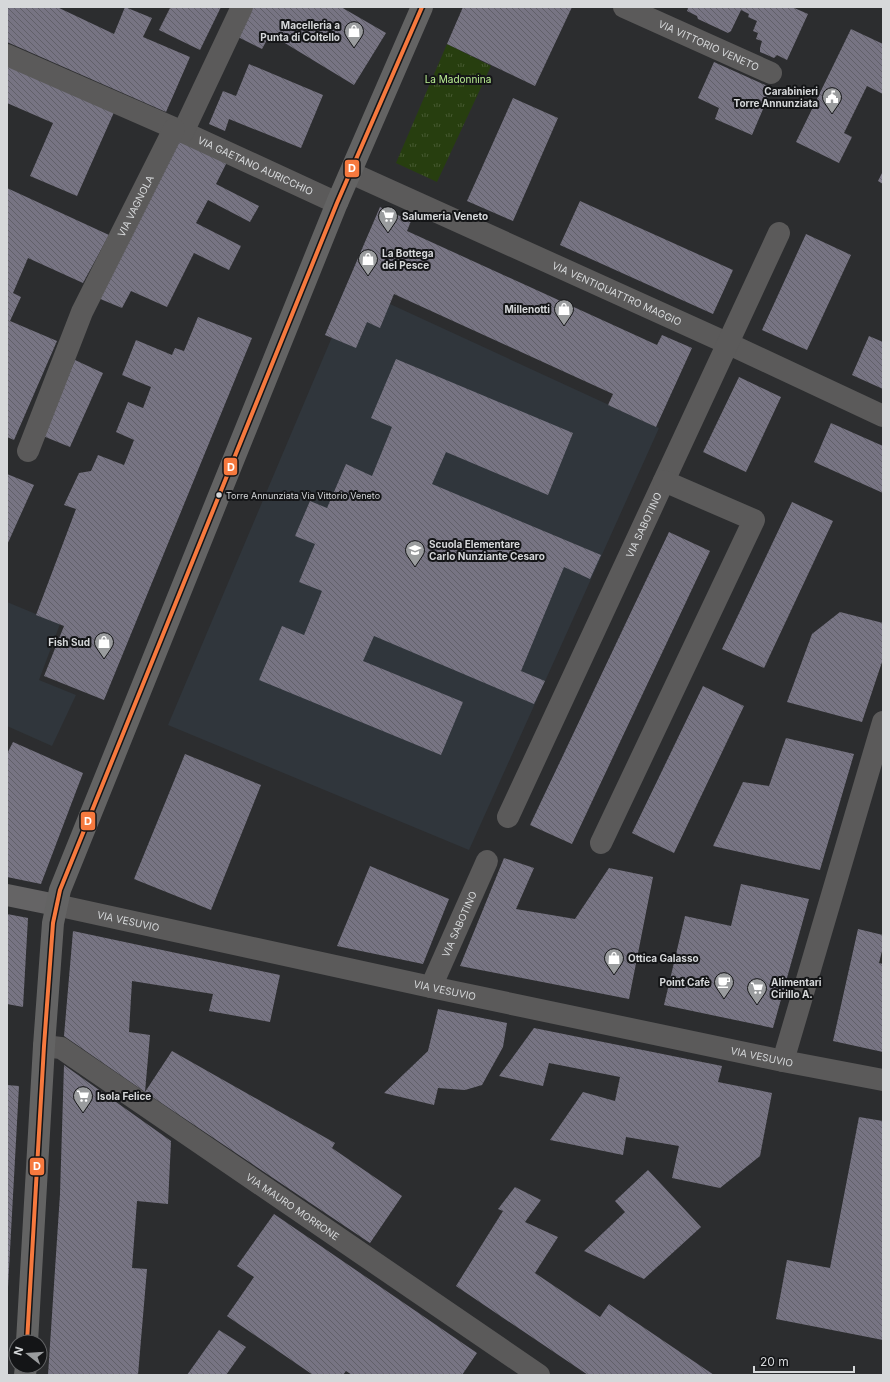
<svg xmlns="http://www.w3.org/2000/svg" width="890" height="1382" font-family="Inter,sans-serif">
<defs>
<pattern id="park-tufts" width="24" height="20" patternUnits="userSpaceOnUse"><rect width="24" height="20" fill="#273e0f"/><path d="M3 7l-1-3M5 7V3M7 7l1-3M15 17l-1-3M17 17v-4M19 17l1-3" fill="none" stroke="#465931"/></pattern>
<pattern id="building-back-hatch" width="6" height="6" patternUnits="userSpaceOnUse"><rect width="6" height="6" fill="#777483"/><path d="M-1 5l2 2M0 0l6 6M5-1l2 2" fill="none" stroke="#616069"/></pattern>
</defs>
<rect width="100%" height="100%" fill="#2c2d2f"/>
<g fill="#30363c">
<polygon points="346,286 390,304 659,428 469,850 168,725 332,337 325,335"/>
<polygon points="7,602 60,624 39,680 76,695 52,746 7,726"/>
</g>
<polygon fill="url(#park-tufts)" points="447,44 491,66 437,182 396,163"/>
<g fill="url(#building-back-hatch)">
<polygon points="7,7 57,7 114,34 125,7 152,18 143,37 190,57 166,112 7,42"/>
<polygon points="167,7 221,7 200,50 159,30 170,8"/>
<polygon points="251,7 341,7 386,33 354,85 270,34 262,49 238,37"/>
<polygon points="463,7 572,7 535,86 447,44"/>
<polygon points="685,7 792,7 808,14 787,60 777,55 774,58 760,52 760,48 762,41 756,39 758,33 753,31 757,21 748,17 749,14 741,10 731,31 728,33 698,19 697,16 687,11 688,8"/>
<polygon points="851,29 883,44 883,94 867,86 844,133 852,137 839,163 796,142"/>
<polygon points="714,62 772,88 752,135 715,119 719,108 698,98"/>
<polygon points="7,63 115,110 77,196 30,176 53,123 7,103"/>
<polygon points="249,64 323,95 301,148 229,119 225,131 209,124 223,91 236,96"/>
<polygon points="513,98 558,118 513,221 467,201"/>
<polygon points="179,139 227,162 216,184 259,206 250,222 208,200 196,223 241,246 229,270 194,253 167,307 131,291 122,308 98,298"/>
<polygon points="883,171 883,184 878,181"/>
<polygon points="7,188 109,235 83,283 28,258 13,293 21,297 10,321 57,341 14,440 7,437"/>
<polygon points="580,201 733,270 713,314 560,245"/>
<polygon points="380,207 411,221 407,231 657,345 662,335 692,348 656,427 608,405 613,394 394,294 380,328 367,322 356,348 325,335"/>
<polygon points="806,234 851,255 807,350 762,330"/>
<polygon points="198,317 252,338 104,700 44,676 64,626 36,615 76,509 64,505 79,473 91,471 98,455 124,465 134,440 116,432 128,402 143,408 151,387 122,375 136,340 172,355 175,348 184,351"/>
<polygon points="869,336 883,342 883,389 852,375"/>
<polygon points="396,359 573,433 548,495 446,452 432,484 601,555 590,579 564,567 521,671 545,681 534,704 374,636 363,661 463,702 441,755 259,680 282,626 304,635 322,591 299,582 315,544 295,536 310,501 327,508 346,464 372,476 392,427 371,418"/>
<polygon points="75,360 103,373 70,447 43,436"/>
<polygon points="739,377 781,397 746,472 703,452"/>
<polygon points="831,423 883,446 883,493 814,462"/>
<polygon points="7,474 34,485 7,545"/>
<polygon points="792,502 833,521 764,668 722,649"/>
<polygon points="669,532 710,551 572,844 530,825"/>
<polygon points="840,612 883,623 883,659 862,722 787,702 812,634"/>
<polygon points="703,686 744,706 674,853 632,833"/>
<polygon points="786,738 854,754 820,870 713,846 743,782 769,786"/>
<polygon points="13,742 83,773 41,884 7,877 7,754"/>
<polygon points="185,754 261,785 211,910 134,879"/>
<polygon points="504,858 534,868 516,909 575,919 609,868 653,877 629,999 460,966"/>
<polygon points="370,866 449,899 423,964 337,946"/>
<polygon points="741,884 809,899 773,1028 664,1005 685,916 731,926"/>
<polygon points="7,914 28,918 23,1007 7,1004"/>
<polygon points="858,929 883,935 883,947 879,963 883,964 883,1052 833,1041"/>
<polygon points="73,931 280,975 270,1022 209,1011 213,994 132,981 129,1032 150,1035 145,1092 172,1051 335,1143 332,1148 402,1196 370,1243 145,1092 64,1036"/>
<polygon points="438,1009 507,1023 503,1047 482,1085 465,1090 438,1088 434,1105 384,1093 428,1051"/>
<polygon points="534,1028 722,1066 718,1082 772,1093 760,1156 720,1188 672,1178 679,1146 626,1137 623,1155 550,1140 583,1092 615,1101 620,1077 549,1063 543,1086 499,1076"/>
<polygon points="64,1065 171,1141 168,1204 137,1201 132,1268 147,1269 138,1375 48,1375 60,1194"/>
<polygon points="7,1085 19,1086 8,1287 7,1287"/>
<polygon points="859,1117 883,1121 883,1340 776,1319 787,1260 830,1268"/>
<polygon points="648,1170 701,1227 644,1279 584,1251 625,1212 615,1201"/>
<polygon points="515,1187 541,1200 525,1222 558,1237 535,1273 600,1317 609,1304 714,1375 588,1375 456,1286 503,1211 498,1209"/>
<polygon points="274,1214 477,1353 462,1375 352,1375 346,1371 343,1375 313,1375 227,1316 254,1277 237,1266"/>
<polygon points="219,1330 246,1347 226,1375 187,1375"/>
</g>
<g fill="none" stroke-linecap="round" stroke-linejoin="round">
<g stroke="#5b5a5a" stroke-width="22">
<path id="s1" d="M 624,7 L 771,73"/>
<path id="s2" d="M 7,55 L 183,132 L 337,203"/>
<polyline points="183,132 242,7"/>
<path id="s3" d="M 351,173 L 729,344 L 883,416"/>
<path id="s4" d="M 28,451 L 82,312 L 174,129"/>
<path id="s5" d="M 508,817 L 779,233"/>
<polyline points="601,843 754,520 664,481"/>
<path id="s6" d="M 56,905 L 431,987 L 783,1061 L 883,1080"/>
<path id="s7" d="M 431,987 L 487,861"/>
<path id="s8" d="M 44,1046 L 61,1048 L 539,1375"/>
<polyline points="783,1061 883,722"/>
</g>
<polyline stroke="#656465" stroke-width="22" points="7,895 56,905"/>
<g stroke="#636363" stroke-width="22">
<polyline points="27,1342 44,1046 53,923 60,890 337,203 422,7"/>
<polyline points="25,1375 26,1366"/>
</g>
<g stroke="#141517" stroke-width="7">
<polyline id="bus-1" points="27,1342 44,1046 53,923 60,890 337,203 422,7"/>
</g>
<use href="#bus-1" stroke="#f6793e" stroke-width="4"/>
</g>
<defs>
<g id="shop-pin" transform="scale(1)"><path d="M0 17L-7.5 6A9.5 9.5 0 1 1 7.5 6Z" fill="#9a9c9e" stroke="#141517"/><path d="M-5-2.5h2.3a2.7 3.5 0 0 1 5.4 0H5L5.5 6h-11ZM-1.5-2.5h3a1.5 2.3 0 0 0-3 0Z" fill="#fff"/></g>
<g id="civic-pin" transform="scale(1)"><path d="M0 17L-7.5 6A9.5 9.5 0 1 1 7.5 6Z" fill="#9a9c9e" stroke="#141517"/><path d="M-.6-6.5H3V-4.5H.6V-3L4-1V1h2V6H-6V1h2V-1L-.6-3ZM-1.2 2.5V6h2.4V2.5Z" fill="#fff"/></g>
<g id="supermarket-pin" transform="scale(1)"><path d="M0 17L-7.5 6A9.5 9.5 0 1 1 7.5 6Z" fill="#9a9c9e" stroke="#141517"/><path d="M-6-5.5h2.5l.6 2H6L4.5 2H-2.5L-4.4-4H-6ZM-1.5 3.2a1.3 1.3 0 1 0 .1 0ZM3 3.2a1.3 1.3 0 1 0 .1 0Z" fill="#fff"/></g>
<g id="school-pin" transform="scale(1)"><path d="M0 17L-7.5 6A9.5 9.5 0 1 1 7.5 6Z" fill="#9a9c9e" stroke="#141517"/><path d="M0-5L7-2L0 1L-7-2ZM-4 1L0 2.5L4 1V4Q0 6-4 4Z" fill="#fff"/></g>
<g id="cafe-pin" transform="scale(1)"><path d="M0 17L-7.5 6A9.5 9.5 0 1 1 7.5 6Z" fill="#9a9c9e" stroke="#141517"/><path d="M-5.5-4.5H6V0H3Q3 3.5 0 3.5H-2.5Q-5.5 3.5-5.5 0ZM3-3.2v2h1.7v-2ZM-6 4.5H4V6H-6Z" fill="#fff"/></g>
</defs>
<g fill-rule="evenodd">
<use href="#shop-pin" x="354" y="31"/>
<use href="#civic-pin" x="832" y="97"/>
<use href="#supermarket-pin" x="388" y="216"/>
<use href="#shop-pin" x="368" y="259"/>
<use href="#shop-pin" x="564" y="309"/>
<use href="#school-pin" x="415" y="550"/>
<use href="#shop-pin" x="104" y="642"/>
<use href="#shop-pin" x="614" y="958"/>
<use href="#cafe-pin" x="724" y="982"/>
<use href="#supermarket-pin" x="757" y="988"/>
<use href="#supermarket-pin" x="83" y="1096"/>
</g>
<circle fill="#d6d8da" stroke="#141517" stroke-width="1.5" cx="219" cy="495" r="3.5"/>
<g text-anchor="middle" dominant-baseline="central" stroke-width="4" stroke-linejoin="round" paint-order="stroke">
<g font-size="9" fill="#d6d8da" stroke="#141517" text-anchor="start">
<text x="226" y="495">Torre Annunziata Via Vittorio Veneto</text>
</g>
<g font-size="10" font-weight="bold" fill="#d6d8da" stroke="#141517" text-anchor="start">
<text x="340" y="25" text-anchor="end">Macelleria a<tspan x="340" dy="12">Punta di Coltello</tspan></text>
<text x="818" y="91" text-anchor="end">Carabinieri<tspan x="818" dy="12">Torre Annunziata</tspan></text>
<text x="402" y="216">Salumeria Veneto</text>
<text x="382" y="253">La Bottega<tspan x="382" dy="12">del Pesce</tspan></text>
<text x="550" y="309" text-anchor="end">Millenotti</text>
<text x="429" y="544">Scuola Elementare<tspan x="429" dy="12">Carlo Nunziante Cesaro</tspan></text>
<text x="90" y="642" text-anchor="end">Fish Sud</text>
<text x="628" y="958">Ottica Galasso</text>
<text x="710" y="982" text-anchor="end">Point Cafè</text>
<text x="771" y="982">Alimentari<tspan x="771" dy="12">Cirillo A.</tspan></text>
<text x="97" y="1096">Isola Felice</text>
</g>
<g font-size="10" fill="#d6d8da" stroke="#141517">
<text stroke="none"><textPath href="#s1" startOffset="93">VIA VITTORIO VENETO</textPath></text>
<text stroke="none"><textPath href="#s2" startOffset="272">VIA GAETANO AURICCHIO</textPath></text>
<text stroke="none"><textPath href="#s4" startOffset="268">VIA VAGNOLA</textPath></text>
<text stroke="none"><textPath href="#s3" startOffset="292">VIA VENTIQUATTRO MAGGIO</textPath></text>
<text stroke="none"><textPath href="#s5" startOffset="322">VIA SABOTINO</textPath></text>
<text stroke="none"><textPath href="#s6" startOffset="74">VIA VESUVIO</textPath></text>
<text stroke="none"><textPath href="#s7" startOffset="69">VIA SABOTINO</textPath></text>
<text stroke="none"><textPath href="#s6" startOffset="398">VIA VESUVIO</textPath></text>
<text stroke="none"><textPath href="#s6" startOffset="722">VIA VESUVIO</textPath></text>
<text stroke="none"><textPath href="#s8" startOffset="298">VIA MAURO MORRONE</textPath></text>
</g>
<g font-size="10" fill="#baee92" stroke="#141517">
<text x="458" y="79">La Madonnina</text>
</g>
</g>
<g stroke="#141517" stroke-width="1.5">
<rect x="344" y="159" width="16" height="19" rx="4" fill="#f6793e"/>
<rect x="223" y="457" width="15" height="19" rx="4" fill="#f6793e"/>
<rect x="80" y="811" width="16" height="20" rx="4" fill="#f6793e"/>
<rect x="29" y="1157" width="16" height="19" rx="4" fill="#f6793e"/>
</g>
<g font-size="11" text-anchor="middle" font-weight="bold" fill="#fff">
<text x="352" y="172">D</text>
<text x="231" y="471">D</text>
<text x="88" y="825">D</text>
<text x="37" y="1170">D</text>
</g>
<rect width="890" height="1382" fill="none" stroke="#d6d8da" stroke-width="16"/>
<g transform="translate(28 1354) rotate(287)"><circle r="19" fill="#141517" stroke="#626365"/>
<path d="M0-3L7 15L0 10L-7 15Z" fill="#9a9c9e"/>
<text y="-6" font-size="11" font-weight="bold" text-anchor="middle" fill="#d6d8da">N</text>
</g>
<path d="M754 1366v6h100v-6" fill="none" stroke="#d6d8da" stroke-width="2"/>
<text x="760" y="1366" font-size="12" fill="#d6d8da" stroke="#141517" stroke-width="3" paint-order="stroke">20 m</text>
</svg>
